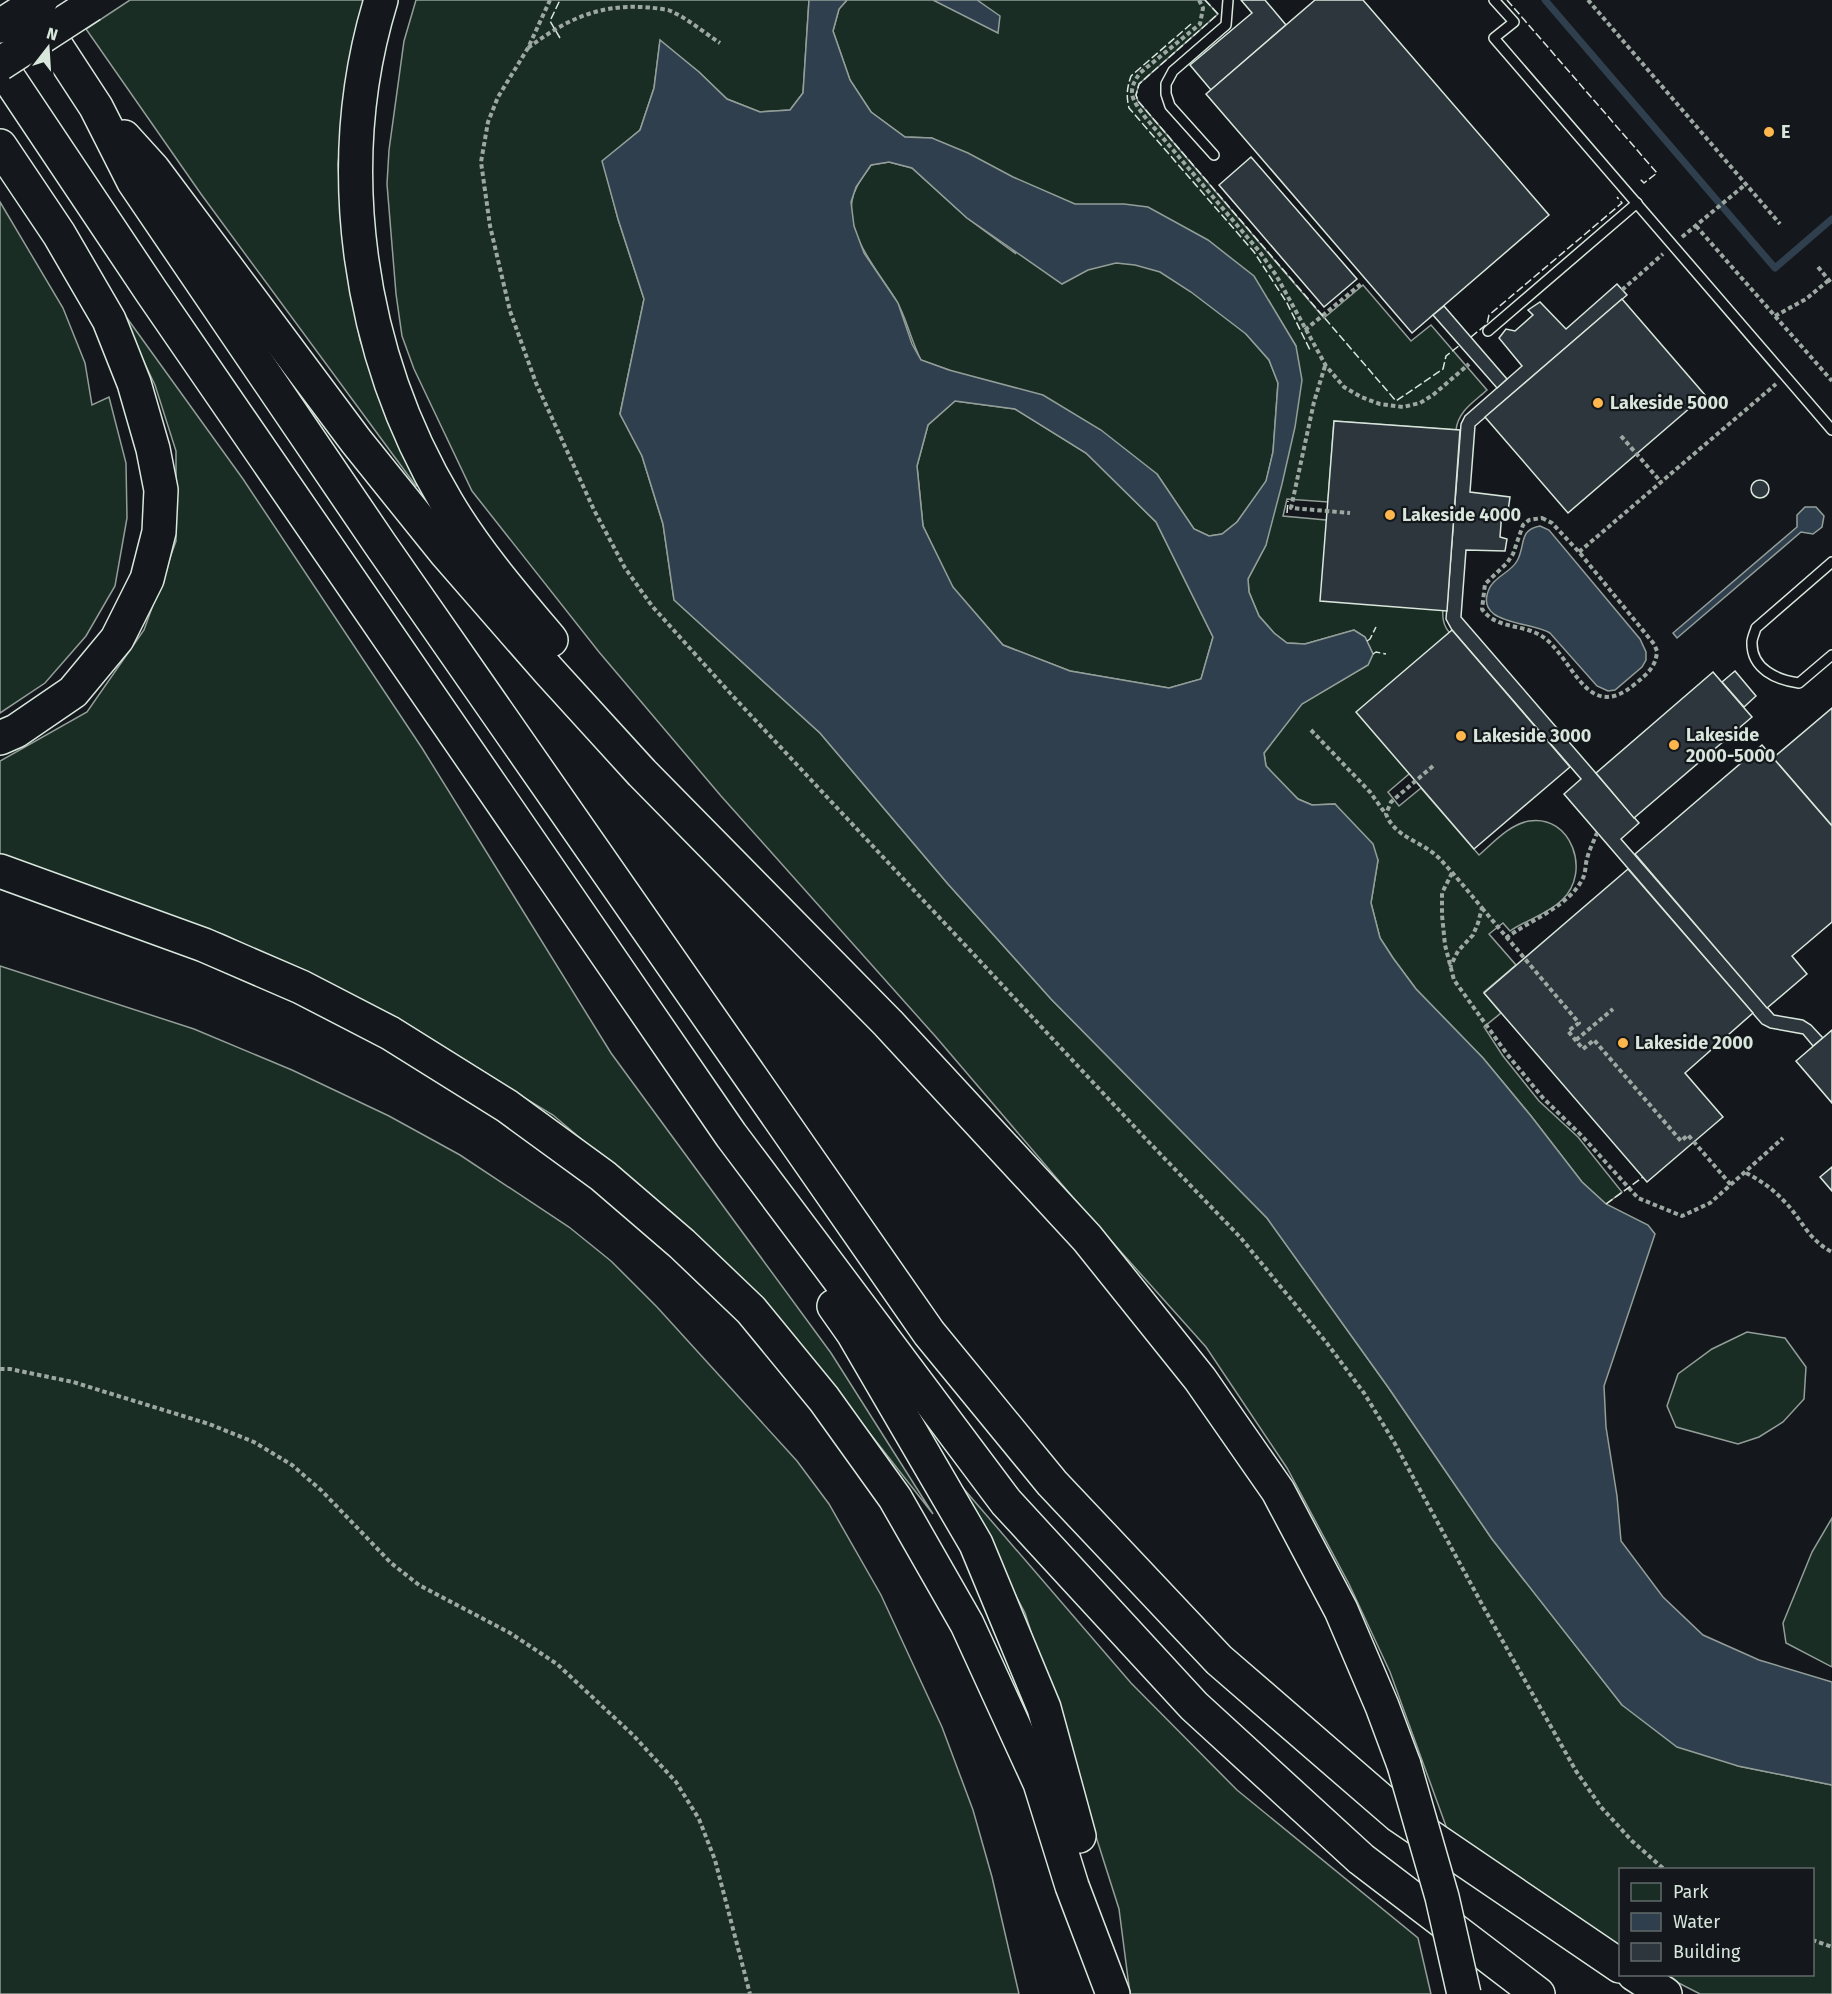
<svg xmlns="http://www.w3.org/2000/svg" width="1832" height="1994" font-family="'Fira Sans',sans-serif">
<rect width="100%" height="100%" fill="#14181c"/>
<g fill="#1a2d24" stroke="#939e99" stroke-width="1.5">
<polygon points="130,0 368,0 348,73 338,164 347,270 360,340 386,412 423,479 416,486 201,194 86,29"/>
<polygon points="416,0 809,0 803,93 790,110 760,112 727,99 699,72 660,41 654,88 640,130 603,161 618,219 644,299 620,414 642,456 663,524 674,600 820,733 948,884 1051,999 1267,1218 1388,1387 1492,1539 1622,1705 1738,1766 1832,1785 1832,1994 1700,1994 1663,1975 1812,1974 1812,1870 1620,1870 1620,1950 1451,1840 1390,1672 1349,1584 1287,1468 1206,1347 1088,1215 936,1037 721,796 599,652 472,491 414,369 402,336 396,294 387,184 389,150 404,41"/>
<path d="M 847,0 L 1205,0 L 1218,14 L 1139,84 L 1136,95 L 1138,101 L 1324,318 L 1363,285 L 1411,341 L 1431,325 L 1487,390 C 1474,402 1458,411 1456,430 L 1334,421 L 1328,502 L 1287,499 L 1283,516 L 1326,520 L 1443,610 C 1442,619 1444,626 1449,632 L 1409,774 L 1388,792 L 1399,806 L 1421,788 L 1479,855 C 1493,843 1510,824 1529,821 C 1571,814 1592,872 1562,900 C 1548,914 1526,920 1510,931 L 1503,923 L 1489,934 L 1516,965 L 1484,992 L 1501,1013 L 1484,1027 L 1503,1056 L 1539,1101 L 1578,1137 L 1622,1192 L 1606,1204 L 1582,1182 L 1531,1116 L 1483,1058 L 1416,989 L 1393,958 L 1380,938 L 1371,903 L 1378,860 L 1335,804 L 1312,805 L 1298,799 L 1280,782 L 1266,766 L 1264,753 L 1301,704 L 1368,665 L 1373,654 L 1365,637 L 1354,630 L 1305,644 L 1287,643 L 1274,633 L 1259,616 L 1249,592 L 1248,579 L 1266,545 L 1296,346 L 1269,301 L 1246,334 L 1269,360 L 1278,383 L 1273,452 L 1266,482 L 1237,522 L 1222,534 L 1209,536 L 1194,529 L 1157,474 L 949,370 L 921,360 C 911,341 907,319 896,300 C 879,272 846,236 852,201 C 854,187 864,176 871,165 L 889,162 L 912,168 L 967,218 L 1016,254 L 932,138 L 905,137 L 871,112 L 850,80 L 833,31 L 839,9 Z"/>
<polygon points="0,202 63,308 85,363 92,405 109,397 126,463 127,518 115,586 86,636 45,683 0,713"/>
<polygon points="114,300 243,479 422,748 611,1053 831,1353 933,1514 828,1380 706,1245 553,1115 365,1002 225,935 0,855 0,761 87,712 144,630 176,541 176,451 155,385"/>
<polygon points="955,401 1015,409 1086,453 1156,522 1213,637 1201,679 1169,688 1070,671 1003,645 952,587 923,526 917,466 928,425"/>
<polygon points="0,966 194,1029 292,1070 389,1116 460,1155 569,1227 611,1261 657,1307 797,1461 829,1504 881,1595 942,1727 973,1810 992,1877 1019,1994 0,1994"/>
<polygon points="1747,1332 1785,1338 1806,1367 1804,1399 1783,1422 1759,1437 1738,1444 1676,1427 1667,1406 1678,1374 1712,1349"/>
<polygon points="951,1474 1131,1683 1237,1790 1418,1938 1431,1994 1130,1994 1119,1909 1025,1613"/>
<polygon points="1832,1518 1832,1667 1786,1643 1783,1623 1812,1552"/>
</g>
<g fill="#2f3f4d" stroke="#939e99" stroke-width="1.5" fill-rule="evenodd">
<path d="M 809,0 L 847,0 L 839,9 L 833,31 L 850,80 L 871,112 L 905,137 L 932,138 L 968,153 L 1013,177 L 1075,204 L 1124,204 L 1148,207 L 1208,240 L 1254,276 L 1296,346 L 1302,380 L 1295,427 L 1282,484 L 1266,545 L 1248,579 L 1249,592 L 1259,616 L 1274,633 L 1287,643 L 1305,644 L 1354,630 L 1365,637 L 1373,654 L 1368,665 L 1302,704 L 1264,753 L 1266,766 L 1298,799 L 1312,805 L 1335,804 L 1373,844 L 1378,860 L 1371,903 L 1380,938 L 1393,958 L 1416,989 L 1483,1058 L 1531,1116 L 1582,1182 L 1606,1204 L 1648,1225 L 1655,1234 L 1604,1386 L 1606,1427 L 1617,1496 L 1621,1541 L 1663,1597 L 1703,1635 L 1759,1660 L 1832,1682 L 1832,1785 L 1738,1766 L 1677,1747 L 1622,1705 L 1492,1539 L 1388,1387 L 1267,1218 L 1051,999 L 948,884 L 820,733 L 674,600 L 663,524 L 642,456 L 620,414 L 644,299 L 618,219 L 602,161 L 640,130 L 654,88 L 660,40 L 699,72 L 727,99 L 760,112 L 790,110 L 803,93 ZM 889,162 L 912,168 L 967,218 L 1062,284 L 1088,270 L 1116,263 L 1135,265 L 1160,272 L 1191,292 L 1246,334 L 1269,360 L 1278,383 L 1273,452 L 1266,481 L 1237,522 L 1222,534 L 1209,536 L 1194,529 L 1157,474 L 1101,430 L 1043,395 L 949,370 L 921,360 L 912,344 L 898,303 L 864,253 L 854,226 L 851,202 L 856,187 L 871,165 ZM 955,401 L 1015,409 L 1086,453 L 1156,522 L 1213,637 L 1201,679 L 1169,688 L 1070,671 L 1003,645 L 953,587 L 923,526 L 917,466 L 928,425 Z"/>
<polygon points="933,0 977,0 1000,16 998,33"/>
<polygon points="1805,507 1816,507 1824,516 1822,527 1813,534 1801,532 1677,638 1673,633 1797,527 1797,515"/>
<path d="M 1540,526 L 1549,530 L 1640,639 L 1646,652 L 1646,660 L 1642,667 L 1615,690 L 1608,691 L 1597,686 L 1550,633 C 1531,621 1471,625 1490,587 C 1496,576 1511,572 1517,561 C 1526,545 1518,530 1540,526 Z"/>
</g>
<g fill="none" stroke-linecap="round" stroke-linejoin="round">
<polyline stroke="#2f3f4d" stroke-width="7" points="1545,0 1775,268 1832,219"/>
</g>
<g fill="#2c363c" stroke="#d8e6dc" stroke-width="1.5">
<polygon points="1241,0 1265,0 1286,25 1211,90 1190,65 1252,13"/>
<polygon points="1315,0 1363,0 1549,215 1412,333 1206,94"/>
<polygon points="1251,157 1357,279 1324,307 1219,185"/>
<polygon points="1617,284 1627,295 1475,426 1470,492 1510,497 1508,511 1502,511 1500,537 1507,539 1505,551 1466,550 1461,617 1639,823 1621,839 1774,1015 1803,1020 1811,1025 1823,1038 1813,1046 1803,1034 1770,1028 1762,1024 1564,794 1581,779 1452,630 1446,619 1461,424 1465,416 1522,366 1499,338 1506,329 1515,331 1533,315 1528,310 1540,302 1566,329"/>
<polygon points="1622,299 1705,395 1568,513 1485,417"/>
<polygon points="1444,306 1507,379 1497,388 1433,315"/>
<polygon points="1334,421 1460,430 1447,611 1320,601"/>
<circle cx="1760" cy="489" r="9"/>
<polygon points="1452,630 1570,767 1474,849 1356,712"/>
<polygon points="1735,671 1756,696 1744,707 1722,682"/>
<polygon points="1713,672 1752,717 1634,818 1596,773"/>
<polygon points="1832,708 1832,826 1773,758"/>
<polygon points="1762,745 1832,826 1832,922 1792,956 1807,974 1767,1008 1635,854"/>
<polygon points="1628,869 1753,1013 1685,1073 1723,1117 1647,1182 1484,993"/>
<polygon points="1832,1030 1832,1103 1796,1061"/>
<polygon points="1832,1167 1832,1191 1820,1177"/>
</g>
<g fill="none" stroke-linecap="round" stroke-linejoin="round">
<g stroke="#d8e6dc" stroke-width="12">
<g id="lane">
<polyline points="1494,0 1514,22 1494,38 1832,430"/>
<polyline points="1214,155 1170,106 1166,94 1166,84 1173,71 1226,25 1228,0"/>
<polyline points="1488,331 1637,203"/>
<path d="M 1832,562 L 1756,628 C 1755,632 1752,638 1752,642 C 1751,669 1777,680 1799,683 L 1832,655"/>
</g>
</g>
<g stroke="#d8e6dc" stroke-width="36">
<g id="highway">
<path d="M 381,0 C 330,166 358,354 447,503 C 476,552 514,596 551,640"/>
<polyline points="32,9 96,107 134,182 380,544 929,1333 1052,1483 1219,1660 1398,1815 1620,1966"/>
<polyline points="0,65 151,291 731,1135 1006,1502 1194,1706 1361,1859 1538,1994"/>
<polyline points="124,137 153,169 356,441 446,553 549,671 642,773 888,1023 1087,1238 1200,1379 1278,1491 1341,1610 1382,1706 1404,1765"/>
<polyline points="0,146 59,234 109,320 134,383 153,449 161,490 159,532 147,579 117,639 73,692 16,731 0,738"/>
<polyline points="0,871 204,945 301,987 390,1033 507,1106 603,1176 682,1244 751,1310 824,1399 895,1498 967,1624 1040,1783 1072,1886 1113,1994"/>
<polyline points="834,1306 853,1333 976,1544 1044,1708 1079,1836"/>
<polyline points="1634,1974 1665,1994"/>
</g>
</g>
<g stroke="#9da8a2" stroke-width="4" stroke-dasharray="4.5 3" stroke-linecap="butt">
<polyline points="550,0 528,48 498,97 488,122 481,162 490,226 510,311 536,383 594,510 625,568 652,606 730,693 1144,1137 1240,1237 1326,1342 1364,1393 1394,1442 1484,1608 1576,1771 1601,1807 1632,1841 1665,1870"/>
<path d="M 1199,0 L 1203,8 L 1200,24 L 1140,73 C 1126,92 1132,99 1145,117 L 1259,251 L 1276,275 L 1326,366 L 1344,387 L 1361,397 L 1380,404 L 1403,407 L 1420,403 L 1433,395 L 1469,364"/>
<polyline points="1588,0 1780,224"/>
<path d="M 528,48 C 573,14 610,0 668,10 C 686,17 703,32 720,43"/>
<polyline points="1696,226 1832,381"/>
<polyline points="1682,237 1746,184"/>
<polyline points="1818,267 1832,284"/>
<polyline points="1622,290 1663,254"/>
<polyline points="1775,316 1806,299 1829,280"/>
<polyline points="1305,330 1361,284"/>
<polyline points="1325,366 1314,402 1291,508 1350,513"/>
<polyline points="1621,436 1661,482"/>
<path d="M 1542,518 L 1552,523 L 1579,552 L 1654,644 L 1657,651 C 1656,667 1647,674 1635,684 C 1585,726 1573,654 1540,635 C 1521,624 1496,629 1482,609 L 1485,584 L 1507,563 L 1513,554 L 1523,525 L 1529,520 Z"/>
<polyline points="1579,552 1776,384"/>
<polyline points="1311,730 1370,792 1385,813"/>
<path d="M 1433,766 L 1391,802 L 1386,814 C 1395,838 1422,841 1439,858 C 1454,874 1468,891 1482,908 L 1478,923 L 1473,935 L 1458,951 L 1450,967"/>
<polyline points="1452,873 1442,893 1442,915 1445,945 1454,980 1507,1054 1543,1098 1582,1136 1638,1198 1682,1216 1710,1203 1783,1138"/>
<polyline points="1482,908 1579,1023 1568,1031 1583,1049 1594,1040 1681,1141 1688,1135 1731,1185"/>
<path d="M 1506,938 C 1530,920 1570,906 1583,878 C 1586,872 1585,865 1587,859 C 1589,850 1594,841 1597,833"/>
<polyline points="1576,1040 1613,1009"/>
<path d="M 1746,1173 C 1760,1180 1773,1189 1784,1201 C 1802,1219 1807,1239 1832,1252"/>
<polyline points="0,1369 10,1369 73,1382 209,1424 254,1442 292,1465 322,1491 391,1563 419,1585 510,1633 557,1664 633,1735 676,1782 699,1819 715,1860 750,1994"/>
<polyline points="1812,1940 1832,1947"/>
</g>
<use href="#lane" stroke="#14181c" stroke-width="9"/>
<use href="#highway" stroke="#14181c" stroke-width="33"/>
<g stroke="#d8e6dc" stroke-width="36" stroke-linecap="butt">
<g id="highway-bridge">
<polyline points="0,26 41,0"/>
<polyline points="0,64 91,5"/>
<polyline points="1404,1765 1442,1897 1464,1994"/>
</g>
</g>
<use href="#highway-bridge" stroke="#14181c" stroke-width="33"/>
<g stroke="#d8e6dc" stroke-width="1.5" stroke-dasharray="8 3" stroke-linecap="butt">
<polyline points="1205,0 1218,14 1139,84 1136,95 1138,101 1396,401 1443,369 1446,356 1460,345"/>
<polyline points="1507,0 1657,173 1644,183 1639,178"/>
<path d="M 1191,24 L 1131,76 C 1127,88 1126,95 1129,108 L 1254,252 L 1287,303 L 1311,352"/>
<polyline points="560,38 550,21 560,0"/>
<polyline points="1471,337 1487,324 1489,315 1622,203 1617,197"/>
<polyline points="1287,513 1288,501"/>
<polyline points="1367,641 1370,639 1376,627"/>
<polyline points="1373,654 1376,652 1386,654"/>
<polyline points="1606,1204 1643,1177"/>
</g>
</g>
<g fill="#ffb74d" stroke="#14181c" stroke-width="2">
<circle cx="1769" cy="132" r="6"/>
<circle cx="1598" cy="403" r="6"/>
<circle cx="1390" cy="515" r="6"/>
<circle cx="1461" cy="736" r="6"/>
<circle cx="1674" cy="745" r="6"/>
<circle cx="1623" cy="1043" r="6"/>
</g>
<g text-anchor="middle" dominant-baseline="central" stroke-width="4.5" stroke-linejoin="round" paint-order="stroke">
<g font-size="18" font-weight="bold" fill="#d8e6dc" stroke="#14181c" text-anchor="start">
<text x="1781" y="132">E</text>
<text x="1610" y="403">Lakeside 5000</text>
<text x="1402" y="515">Lakeside 4000</text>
<text x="1686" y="735">Lakeside<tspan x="1686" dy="21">2000-5000</tspan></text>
<text x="1473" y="736">Lakeside 3000</text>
<text x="1635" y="1043">Lakeside 2000</text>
</g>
</g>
<rect x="1619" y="1868" width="195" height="108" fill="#14181c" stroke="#626a69" stroke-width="1.5"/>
<rect x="1631" y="1883" width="30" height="18" fill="#1a2d24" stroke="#626a69" stroke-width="1.5"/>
<text x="1673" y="1898" font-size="18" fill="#d8e6dc">Park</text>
<rect x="1631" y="1913" width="30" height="18" fill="#2f3f4d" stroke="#626a69" stroke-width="1.5"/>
<text x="1673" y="1928" font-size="18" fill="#d8e6dc">Water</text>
<rect x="1631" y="1943" width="30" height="18" fill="#2c363c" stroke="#626a69" stroke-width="1.5"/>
<text x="1673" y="1958" font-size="18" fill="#d8e6dc">Building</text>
<g transform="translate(48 48) rotate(17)" stroke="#14181c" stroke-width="4.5" paint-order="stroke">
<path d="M0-4.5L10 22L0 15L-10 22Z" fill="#d8e6dc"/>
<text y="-9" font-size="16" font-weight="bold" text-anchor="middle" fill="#d8e6dc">N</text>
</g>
</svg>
